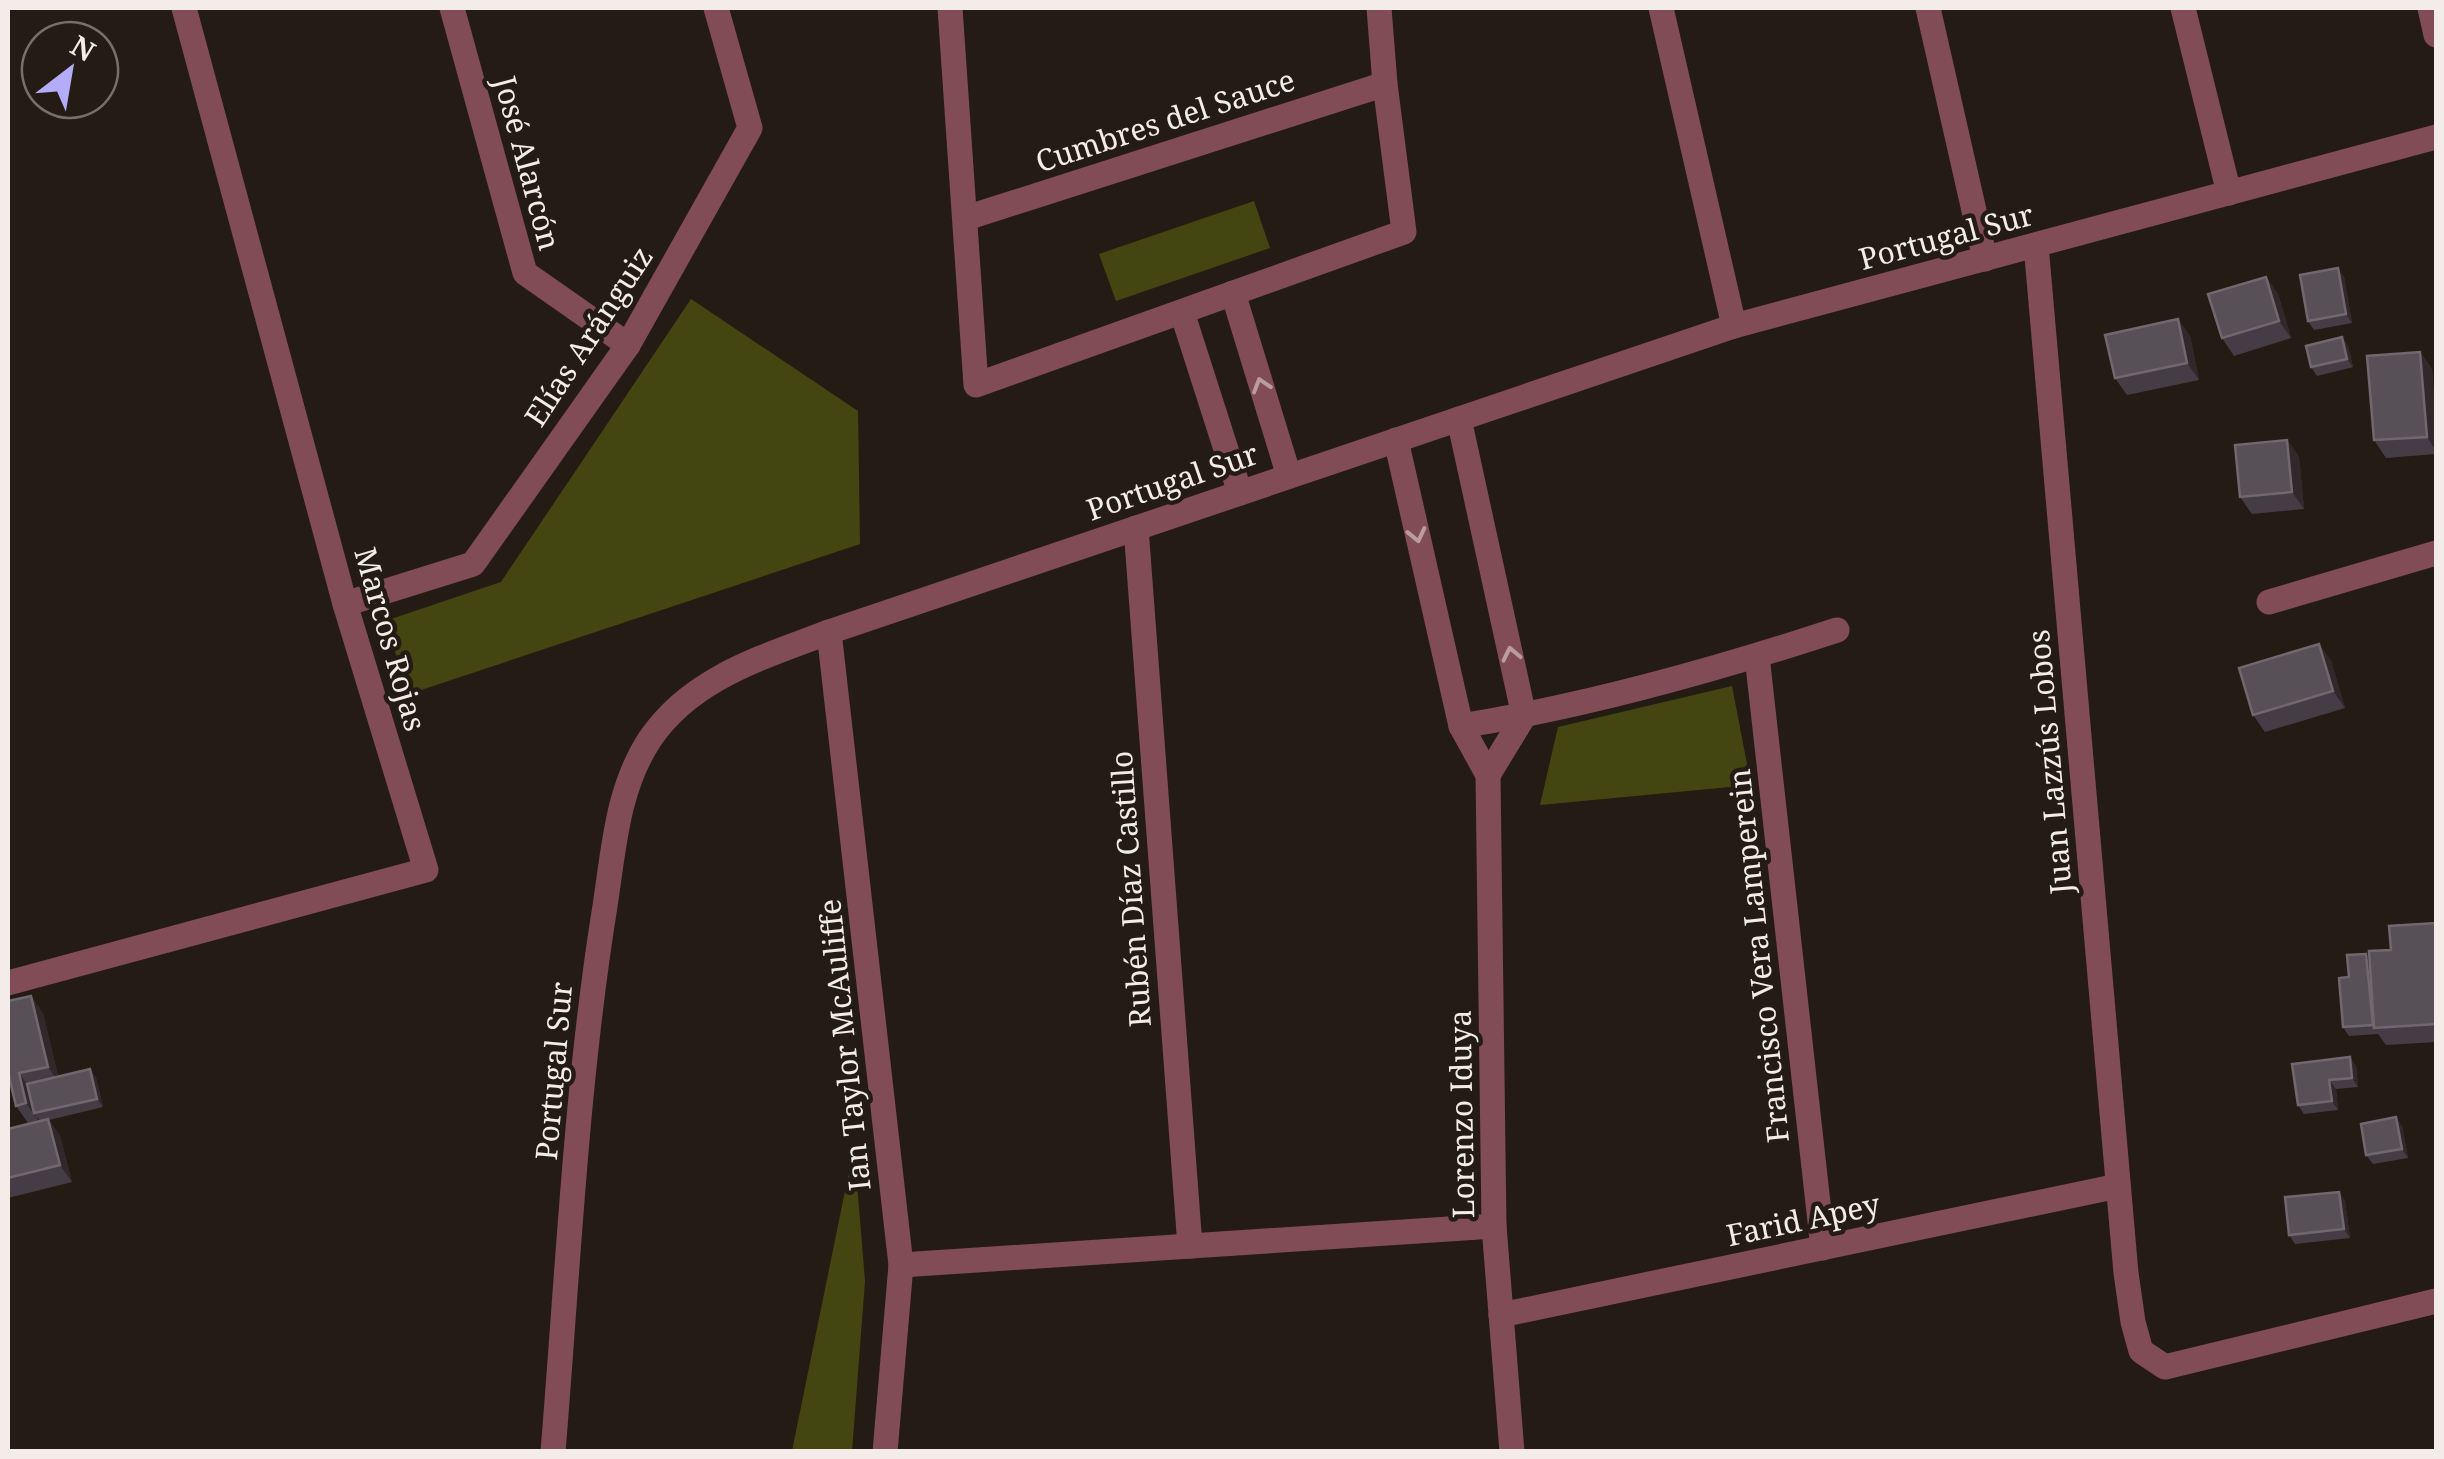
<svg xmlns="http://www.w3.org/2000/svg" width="2444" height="1459" font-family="'Noto Serif',serif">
<rect width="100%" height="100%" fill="#251b15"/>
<g fill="#444612">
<polygon points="1254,201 1270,248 1116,301 1099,254"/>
<polygon points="691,299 858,411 860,544 409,694 385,621 501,582"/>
<polygon points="1732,686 1751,785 1540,805 1558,727"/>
<polygon points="854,1147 865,1281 852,1451 792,1451"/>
</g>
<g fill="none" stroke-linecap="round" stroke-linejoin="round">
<g stroke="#814c56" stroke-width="25">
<polyline points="452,8 525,273 628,345"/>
<polyline points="950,8 976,385 1404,232 1385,84 1379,8"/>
<polyline points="1661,8 1734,326"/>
<polyline points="1928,8 1985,259"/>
<polyline points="2183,8 2229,193"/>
<polyline points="2430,8 2436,35"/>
<polyline points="966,218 1385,84"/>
<polyline points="2036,245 2126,1273 2133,1322 2141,1351 2165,1367 2436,1301"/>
<polyline points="1233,293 1289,476"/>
<polyline points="1182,312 1240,493"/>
<polyline points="1459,419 1524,716 1488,775"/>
<polyline points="1396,440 1461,726 1488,775 1494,1226 1512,1452"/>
<polyline points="1136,528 1190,1246"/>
<polyline points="2269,602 2436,553"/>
<polyline points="345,604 473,564 628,345 750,128 716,8"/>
<polyline points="829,632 901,1265 885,1452"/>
<polyline points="1757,656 1823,1248"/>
<path d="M 1461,726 C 1588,706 1715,670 1837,630"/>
<polyline points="8,983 426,870 345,604 184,8"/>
<polyline points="901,1265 1494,1226"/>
<polyline points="1501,1315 2118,1186"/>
<path d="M 553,1452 C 568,1270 576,1086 605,906 C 614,848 617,789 650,739 C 692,677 764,657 829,632 L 1734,326 L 2436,137"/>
</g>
</g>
<g fill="#453d45">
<polygon points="2338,268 2344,277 2352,323 2314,330 2308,321"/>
<polygon points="2266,277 2278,294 2291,338 2234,356 2222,338"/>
<polygon points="2178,319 2190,336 2199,380 2127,395 2115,378"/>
<polygon points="2342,337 2348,346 2353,367 2317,376 2311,367"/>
<polygon points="2420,352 2432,369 2436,425 2436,454 2386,458 2374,440"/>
<polygon points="2287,440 2299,457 2304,509 2252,514 2240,497"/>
<polygon points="2319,644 2331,661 2345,708 2265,732 2253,715"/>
<polygon points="2436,923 2436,1042 2386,1045 2378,1034 2349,1036 2343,1027 2349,977 2366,954 2370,959 2391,950"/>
<polygon points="8,1001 43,1013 58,1076 90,1069 96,1078 103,1107 49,1120 60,1136 72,1182 8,1198 8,1129 40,1121 37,1117 38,1120 28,1123 16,1106 9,1078 8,1078"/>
<polygon points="2292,1064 2356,1066 2358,1087 2336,1089 2338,1110 2304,1114 2298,1105"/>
<polygon points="2402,1126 2408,1158 2373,1164 2366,1155"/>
<polygon points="2339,1192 2345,1201 2350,1238 2295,1244 2289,1235"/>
</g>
<g fill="#30282b">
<polygon points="2338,268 2344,277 2352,323 2346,314"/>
<polygon points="2266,277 2278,294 2291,338 2279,321"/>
<polygon points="2178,319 2190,336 2199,380 2187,363"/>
<polygon points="2342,337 2348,346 2353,367 2347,359"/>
<polygon points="2420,352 2432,369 2436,425 2436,451 2427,437"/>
<polygon points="2287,440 2299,457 2304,509 2292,492"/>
<polygon points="2319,644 2331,661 2345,708 2333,691"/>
<polygon points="2366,954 2372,963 2375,1028 2373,1025"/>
<polygon points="31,996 43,1013 60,1084 48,1067"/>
<polygon points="2350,1057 2356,1066 2358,1087 2352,1078"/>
<polygon points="90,1069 96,1078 103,1107 97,1099"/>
<polygon points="19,1073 31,1090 34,1113 38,1120 26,1103"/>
<polygon points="2329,1080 2336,1089 2338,1110 2332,1101"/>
<polygon points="2396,1117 2402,1126 2408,1158 2402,1149"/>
<polygon points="48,1119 60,1136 72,1182 60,1165"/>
<polygon points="2339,1192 2345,1201 2350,1238 2344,1229"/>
</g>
<g fill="#585057" stroke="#70686e" stroke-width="2.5">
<polygon points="2338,268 2346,314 2308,321 2300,275"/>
<polygon points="2266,277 2279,321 2222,338 2208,294"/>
<polygon points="2178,319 2187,363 2115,378 2105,335"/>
<polygon points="2342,337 2347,359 2311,367 2306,346"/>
<polygon points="2420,352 2427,437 2374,440 2367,356"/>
<polygon points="2287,440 2292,492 2240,497 2235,445"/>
<polygon points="2319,644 2333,691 2253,715 2239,668"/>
<polygon points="2436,923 2436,1024 2374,1028 2369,951 2391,950 2389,926"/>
<polygon points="2366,954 2373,1025 2343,1027 2339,978 2349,977 2347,955"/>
<polygon points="31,996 48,1067 19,1073 26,1103 16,1106 8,1072 8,1001"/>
<polygon points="2350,1057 2352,1078 2329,1080 2332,1101 2298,1105 2292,1064"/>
<polygon points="90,1069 97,1099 34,1113 27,1084"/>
<polygon points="2396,1117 2402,1149 2366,1155 2361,1124"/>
<polygon points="48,1119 60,1165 8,1178 8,1129"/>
<polygon points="2339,1192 2344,1229 2289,1235 2285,1197"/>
</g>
<defs><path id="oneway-chevron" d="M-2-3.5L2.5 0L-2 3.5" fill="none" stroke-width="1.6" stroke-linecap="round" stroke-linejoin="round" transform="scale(2.5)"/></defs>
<g stroke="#ba9c9f">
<use href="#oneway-chevron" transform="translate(1261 385) rotate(-107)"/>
<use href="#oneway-chevron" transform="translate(1417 535) rotate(77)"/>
<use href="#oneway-chevron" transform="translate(1511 654) rotate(-102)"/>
</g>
<g text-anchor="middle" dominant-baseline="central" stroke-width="9" stroke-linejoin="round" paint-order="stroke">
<g font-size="30" fill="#f3ece8" stroke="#251b15">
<text transform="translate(1165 120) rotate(-18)">Cumbres del Sauce</text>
<text transform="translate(528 163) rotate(75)">José Alarcón</text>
<text transform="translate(1946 236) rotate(-15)">Portugal Sur</text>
<text transform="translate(588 336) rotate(-57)">Elías Aránguiz</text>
<text transform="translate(1172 481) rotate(-19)">Portugal Sur</text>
<text transform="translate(391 639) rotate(74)">Marcos Rojas</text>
<text transform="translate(2049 762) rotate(-95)">Juan Lazzús Lobos</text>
<text transform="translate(1130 889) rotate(-94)">Rubén Díaz Castillo</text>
<text transform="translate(1758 956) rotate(-96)">Francisco Vera Lamperein</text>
<text transform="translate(844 1045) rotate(-96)">Ian Taylor McAuliffe</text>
<text transform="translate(553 1071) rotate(-85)">Portugal Sur</text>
<text transform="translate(1461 1114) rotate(-91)">Lorenzo Iduya</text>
<text transform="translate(1803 1219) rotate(-12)">Farid Apey</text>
</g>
</g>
<rect width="2444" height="1459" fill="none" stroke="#f3ece8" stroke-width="20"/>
<g transform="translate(70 70) rotate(31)"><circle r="48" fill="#251b15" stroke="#776f69" stroke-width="2.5"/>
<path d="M0-8L18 38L0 25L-18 38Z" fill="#b4acf9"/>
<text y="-15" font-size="28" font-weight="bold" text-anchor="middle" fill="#f3ece8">N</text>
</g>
</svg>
